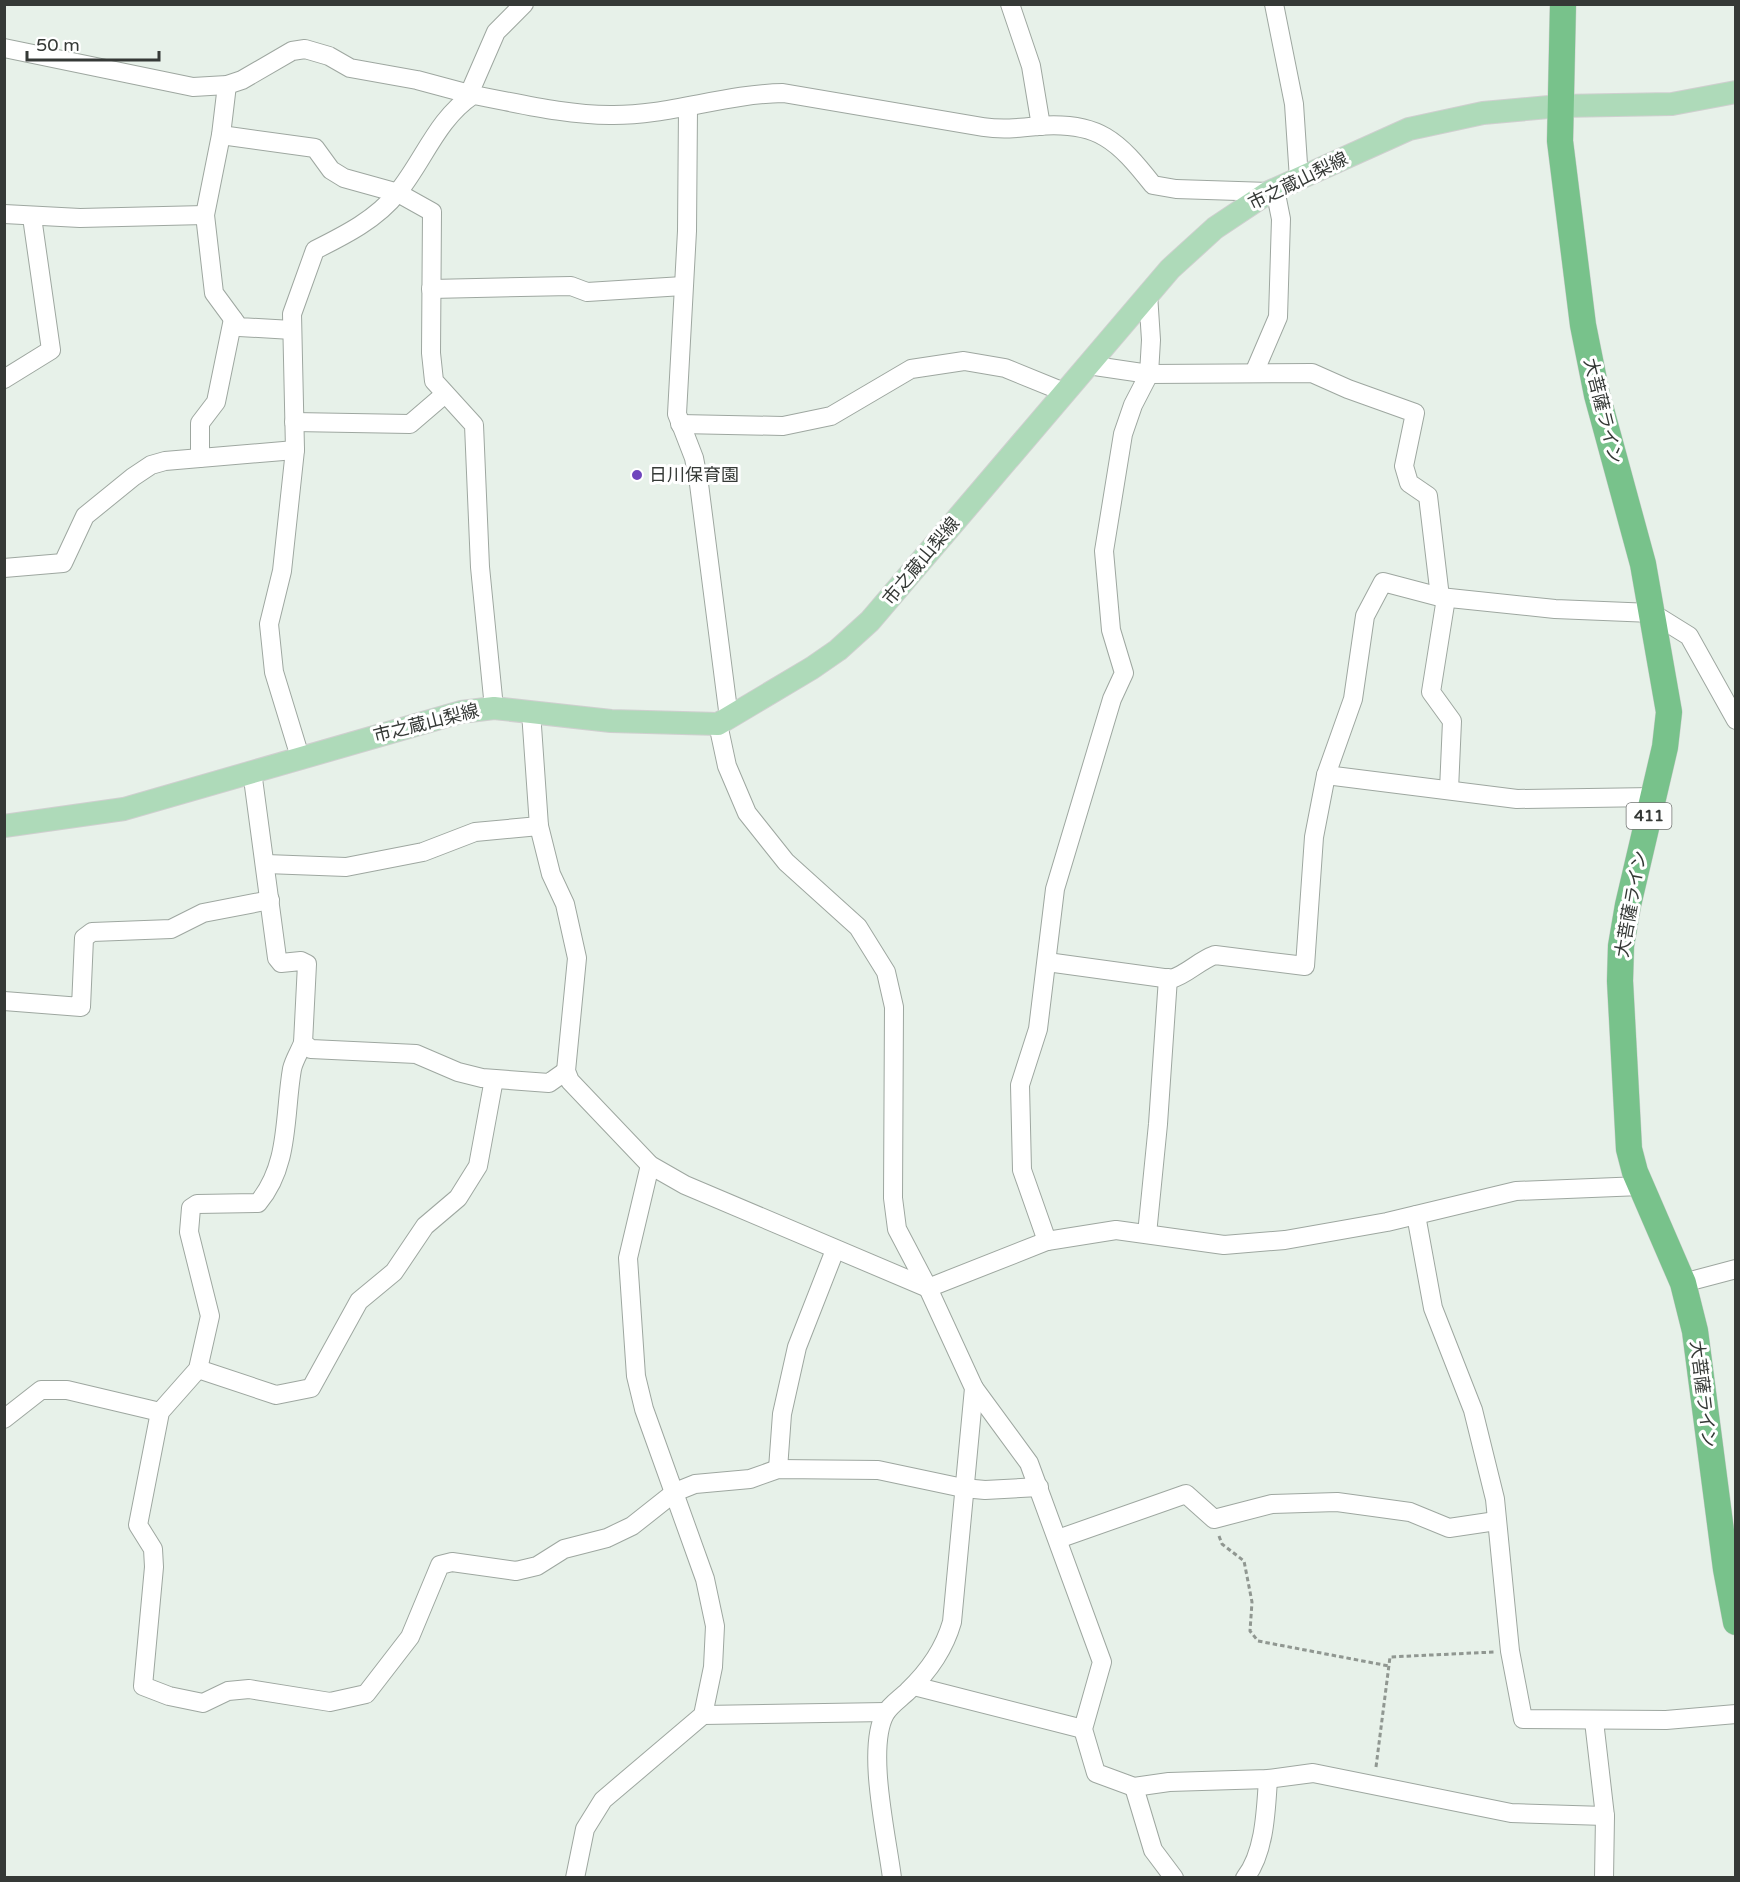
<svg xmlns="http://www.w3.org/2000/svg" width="1740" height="1882" font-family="'Varela Round','Noto Sans JP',sans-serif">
<rect width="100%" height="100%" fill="#e7f1e9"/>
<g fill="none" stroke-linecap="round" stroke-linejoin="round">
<g stroke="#9ea7a0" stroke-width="20">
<g id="minor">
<polyline points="1010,4 1031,66 1041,126"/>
<polyline points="1274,4 1294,104 1299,179"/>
<polyline points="4,48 193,87 227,85 242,80 292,51 305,49 329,56 350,68 417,80 473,95"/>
<polyline points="227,85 221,135 205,215 214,293 239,327 292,330"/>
<polyline points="469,94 496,32 524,4"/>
<polyline points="688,108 687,231 677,414 694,458 699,484 729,718"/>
<polyline points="221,135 315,148 331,170 344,178 398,193 432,212 431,353 434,381 474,425 480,567 494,708"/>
<polyline points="4,214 80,218 205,215"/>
<polyline points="431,289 571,286 587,292 683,286"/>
<polyline points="1088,365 1149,374 1312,373 1348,389 1415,413 1404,466 1409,483 1428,496 1440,597"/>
<polyline points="1254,373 1278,317 1281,219 1275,189"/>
<polyline points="4,379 51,350 32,217"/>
<polyline points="294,422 410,424 445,394"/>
<polyline points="680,424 783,426 831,416 911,369 964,361 1005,368 1064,392"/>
<polyline points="200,458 200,423 216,402 233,319"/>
<polyline points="4,568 63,563 85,516 133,477 151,465 165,461 295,450"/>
<polyline points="1446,598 1431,692 1452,721 1449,790"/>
<polyline points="531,712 539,826 551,874 565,904 577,958 566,1071 570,1081 650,1165 685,1185 928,1288 1047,1241 1116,1230 1224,1245 1285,1240 1387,1222 1516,1191 1641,1186"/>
<path d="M 718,724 L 727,766 L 747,813 L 786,862 L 858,927 L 886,972 L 894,1007 L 893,1198 L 897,1229 L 928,1288 L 974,1388 L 952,1622 C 944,1650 929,1671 908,1691 C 901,1698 890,1705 885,1714 C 866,1749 887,1837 892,1878"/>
<path d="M 300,757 L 274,672 L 269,624 L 282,571 L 295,450 L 292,314 L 315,250 C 345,235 377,219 398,192 C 424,160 437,119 473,95 C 518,103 564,115 610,115 C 668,116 724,94 783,93 L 983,127 C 1003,130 1019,128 1038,126 C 1099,121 1118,141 1153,185 L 1176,189 L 1269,192"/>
<polyline points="252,771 277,958 281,963 301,961 307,964 303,1043 311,1049 416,1054 458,1072 482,1078 549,1083 566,1071"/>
<polyline points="1326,775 1517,799 1653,797"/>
<polyline points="266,864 346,867 423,852 475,832 539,826"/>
<path d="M 1047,962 L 1171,979 C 1188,974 1198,961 1215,955 L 1305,966 L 1314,837 L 1326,775 L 1353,699 L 1365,616 L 1383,582 L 1440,597 L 1555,609 L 1652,613 L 1689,636 L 1736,720"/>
<polyline points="4,1001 81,1007 84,938 92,932 171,929 203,913 270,900"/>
<path d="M 303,1043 C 300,1051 294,1060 292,1069 C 284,1115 290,1165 258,1203 L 197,1204 L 191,1208 L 189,1232 L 210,1316 L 198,1369 L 160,1412 L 138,1525 L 153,1549 L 154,1567 L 143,1686 L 169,1696 L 203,1703 L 228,1691 L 249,1689 L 330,1702 L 366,1694 L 410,1637 L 440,1565 L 452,1562 L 516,1571 L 537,1566 L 564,1549 L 607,1538 L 632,1526 L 675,1492 L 695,1484 L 750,1479 L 778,1469 L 878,1470 L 963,1488 L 985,1490 L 1039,1487"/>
<polyline points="1416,1215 1433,1308 1473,1410 1495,1499 1510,1651 1523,1719 1666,1720 1736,1714"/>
<polyline points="1147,1234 1158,1124 1168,978"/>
<polyline points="1047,1241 1022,1170 1020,1085 1038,1029 1055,889 1112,699 1124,673 1111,630 1104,551 1123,434 1133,405 1149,374 1151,340 1148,294"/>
<polyline points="1683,1283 1736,1269"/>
<polyline points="198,1369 276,1395 311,1388 359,1301 394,1272 425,1226 458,1198 478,1166 494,1079"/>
<polyline points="974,1388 1029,1463 1102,1662 1083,1729 1096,1773 1134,1787 1169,1782 1268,1779 1313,1773 1511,1813 1605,1816"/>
<polyline points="4,1419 41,1390 67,1390 160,1412"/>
<polyline points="778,1469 782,1414 797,1347 835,1250"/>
<polyline points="1058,1539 1186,1494 1214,1519 1272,1504 1337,1502 1410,1512 1449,1528 1496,1521"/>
<polyline points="914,1686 1083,1729"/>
<polyline points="703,1715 886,1712"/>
<polyline points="1594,1721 1605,1816 1604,1878"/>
<polyline points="1134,1787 1153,1850 1174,1878"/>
<polyline points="575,1878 585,1829 603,1800 703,1715 713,1667 715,1626 705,1579 644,1409 636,1376 628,1258 650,1165"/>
<path d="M 1245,1878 C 1265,1853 1266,1809 1268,1779"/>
</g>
</g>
<g stroke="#cfcfcf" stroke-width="24">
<polyline id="major" points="4,826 124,809 461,712 494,708 611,721 718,724 812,668 838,650 870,621 1170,269 1215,228 1269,192 1409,129 1483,113 1560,106 1672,104 1736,92"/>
</g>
<g stroke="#cfcfcf" stroke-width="27">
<polyline id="highway" points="1563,4 1560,141 1583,325 1597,395 1643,564 1669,712 1665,747 1628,905 1621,946 1620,981 1629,1149 1635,1172 1683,1283 1695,1331 1726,1569 1736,1622"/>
</g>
<g stroke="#909791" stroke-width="3" stroke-dasharray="4.5 3" stroke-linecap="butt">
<polyline points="1219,1536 1222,1544 1244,1561 1252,1602 1250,1631 1258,1641 1389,1666"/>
<polyline points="1376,1767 1390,1657 1494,1652"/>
</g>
<use href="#minor" stroke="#fff" stroke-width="18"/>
<use href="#major" stroke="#aedab9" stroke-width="22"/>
<use href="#highway" stroke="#78c28b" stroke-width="26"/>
</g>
<circle fill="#6f45bd" stroke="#fff" stroke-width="2" cx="637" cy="475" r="6"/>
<g text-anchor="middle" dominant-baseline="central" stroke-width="6" stroke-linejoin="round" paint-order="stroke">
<rect fill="#fff" stroke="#727472" stroke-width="1.5" x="1626.5" y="803" width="45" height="26" rx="4.5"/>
<g font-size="16" font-weight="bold" fill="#353936">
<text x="1649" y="816">411</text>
</g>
<g font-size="18" fill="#353936" stroke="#fff">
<text transform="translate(1298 181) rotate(-26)">市之蔵山梨線</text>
<text transform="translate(1603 411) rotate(76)">大菩薩ライン</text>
<text transform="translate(921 561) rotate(-50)">市之蔵山梨線</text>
<text transform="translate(426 723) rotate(-14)">市之蔵山梨線</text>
<text transform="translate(1631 904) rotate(-80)">大菩薩ライン</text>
<text transform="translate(1703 1394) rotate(83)">大菩薩ライン</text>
</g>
<g font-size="18" fill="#353936" stroke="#fff" text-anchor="start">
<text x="649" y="475">日川保育園</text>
</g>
</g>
<rect width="1740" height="1882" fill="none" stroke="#353936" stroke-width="12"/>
<path d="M27 51v9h132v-9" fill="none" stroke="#353936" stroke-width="3"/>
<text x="36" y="51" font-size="18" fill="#353936" stroke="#ffffff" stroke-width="4.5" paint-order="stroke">50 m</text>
</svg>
